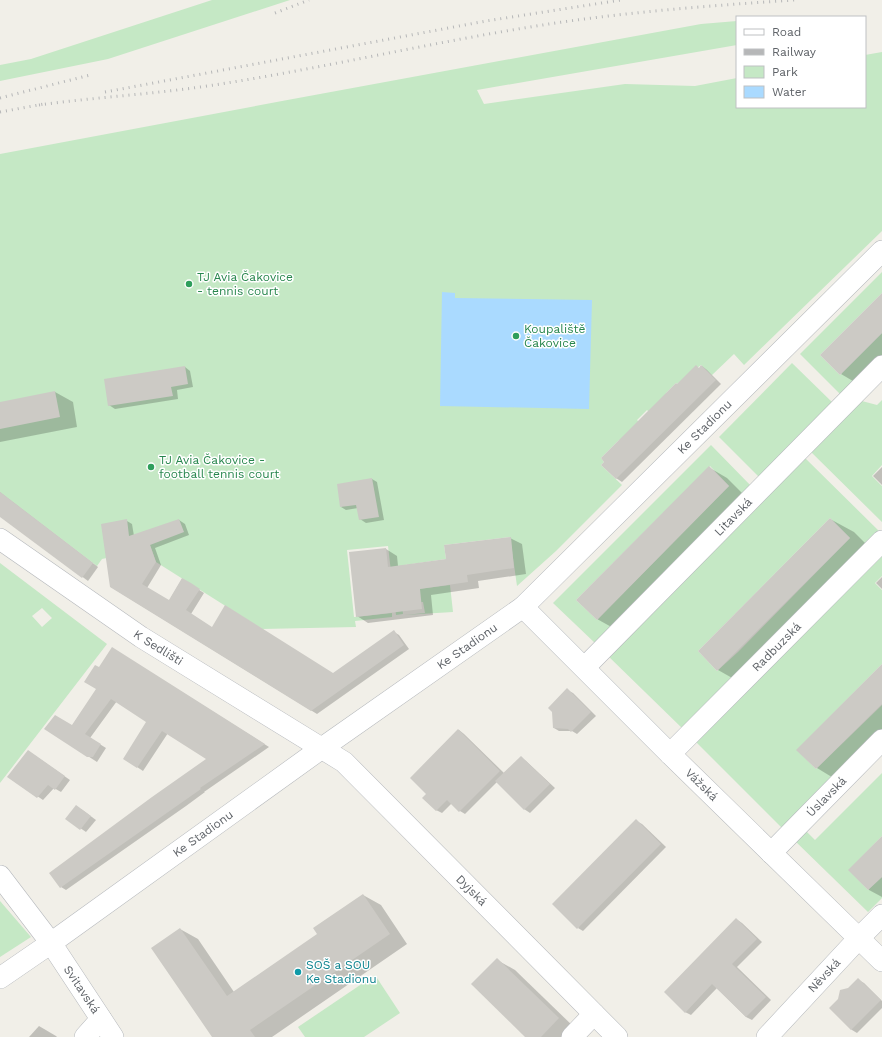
<svg xmlns="http://www.w3.org/2000/svg" width="882" height="1037" font-family="'Work Sans',sans-serif">
<rect width="100%" height="100%" fill="#f1efe8"/>
<g fill="#c5e8c5" fill-rule="evenodd">
<polygon points="212,0 290,0 108,59 0,81 0,65 31,59"/>
<polygon points="737,21 737,45 477,90 484,104 625,84 695,86 737,78 737,107 865,107 865,55 882,52 882,231 744,365 734,354 712,375 701,365 677,384 676,383 667,392 652,415 647,410 637,420 642,425 618,441 601,458 604,462 601,465 622,485 556,551 517,586 510,537 444,545 446,559 398,566 402,591 450,585 453,612 404,615 425,613 423,602 402,604 403,614 396,615 388,546 347,550 354,617 392,613 392,617 355,621 356,627 262,629 156,562 150,545 116,556 102,559 97,566 0,492 0,154 282,101 701,24"/>
<polygon points="882,272 882,293 820,355 840,375 882,333 882,356 842,396 800,354"/>
<polygon points="792,363 834,404 761,479 719,437"/>
<polygon points="858,400 877,405 882,400 882,465 872,476 882,486 882,522 809,450"/>
<path d="M 711,445 L 752,487 L 596,644 L 553,603 ZM 710,466 L 729,486 L 597,620 L 576,600 Z"/>
<path d="M 803,456 L 880,532 L 684,730 L 606,654 ZM 830,518 L 850,538 L 738,652 L 717,671 L 698,651 Z"/>
<polygon points="882,551 882,576 875,583 882,590 882,664 797,750 816,769 882,705 882,729 783,829 693,739"/>
<path d="M 0,563 L 107,644 L 0,783 ZM 42,608 L 52,618 L 42,627 L 32,616 Z"/>
<polygon points="882,773 882,836 849,870 868,890 882,877 882,898 868,912 793,839 804,829 815,840"/>
<polygon points="0,901 31,937 0,957"/>
<polygon points="375,975 400,1013 364,1037 305,1037 298,1027"/>
</g>
<polygon fill="#aadaff" points="442,292 455,293 455,298 592,300 589,409 440,406"/>
<g fill="#0003">
<polygon points="882,294 882,360 858,384 841,374"/>
<polygon points="702,366 707,370 721,384 622,482 616,478 606,462"/>
<polygon points="185,367 190,371 193,387 177,390 178,399 115,409 109,405"/>
<polygon points="55,392 73,402 77,427 0,442 0,403"/>
<polygon points="882,467 882,485 873,476"/>
<polygon points="710,468 727,478 746,497 615,629 597,619"/>
<polygon points="372,479 377,482 384,520 366,523 360,519 358,508 346,510 341,507"/>
<polygon points="0,492 98,567 88,581 0,515"/>
<polygon points="830,519 854,532 873,551 741,683 718,670 699,651"/>
<polygon points="179,520 185,524 189,535 155,548 161,565 147,588 169,601 182,579 204,593 191,614 212,628 333,674 394,632 399,635 409,649 317,714 111,587 127,521 132,524 134,536"/>
<polygon points="510,538 522,544 526,574 478,581 479,588 431,595 433,615 368,623 357,616 386,549 397,556 398,566 447,560"/>
<polygon points="882,577 882,589 876,583"/>
<polygon points="118,652 269,747 204,792 205,792 186,806 66,890 61,887 208,759 168,733 143,771 137,767 148,721 117,701 90,738 106,748 97,762 46,729 72,726 97,689 100,668"/>
<polygon points="882,665 882,740 840,782 817,768 798,750"/>
<polygon points="567,690 573,693 596,716 577,734 572,731 559,731 554,728"/>
<polygon points="459,730 464,734 504,773 521,758 526,761 555,788 530,813 524,809 497,782 465,814 460,811 452,803 442,813 436,810 427,794"/>
<polygon points="34,755 70,780 61,792 54,788 43,800 9,777"/>
<polygon points="81,809 96,820 86,832 67,819"/>
<polygon points="636,821 642,824 666,847 583,931 578,928"/>
<polygon points="882,838 882,897 869,890 850,870"/>
<polygon points="363,895 381,905 407,944 272,1037 213,1037 180,929 198,939 234,992 319,934"/>
<polygon points="736,919 742,923 762,942 737,967 771,1000 752,1020 746,1017 717,988 691,1015 685,1012"/>
<polygon points="497,960 515,970 576,1029 568,1037 527,1037"/>
<polygon points="858,980 864,983 882,1001 882,1008 857,1033 852,1030 830,1008"/>
<polygon points="39,1026 56,1036 57,1037 29,1037"/>
</g>
<g fill="#cccac5">
<polygon points="882,293 882,333 840,375 820,355"/>
<polygon points="696,365 699,368 701,365 716,380 616,479 601,465 604,462 601,458 676,383 677,384"/>
<polygon points="185,366 188,384 171,387 173,396 108,406 104,379"/>
<polygon points="55,391 60,417 0,429 0,402"/>
<polygon points="709,466 729,486 597,620 576,600"/>
<polygon points="372,478 379,517 359,520 356,505 340,507 337,484"/>
<polygon points="0,492 93,563 82,578 0,517"/>
<polygon points="830,518 850,538 717,671 698,651"/>
<polygon points="127,519 129,536 179,519 184,532 150,545 156,562 142,584 169,600 182,578 191,583 200,589 186,610 212,627 225,605 333,673 394,630 404,645 311,711 110,587 101,524"/>
<polygon points="511,537 514,568 467,575 468,582 420,589 422,609 356,617 349,552 386,548 388,567 446,559 444,545"/>
<polygon points="112,647 265,744 200,788 201,789 181,803 60,888 49,873 152,797 206,759 162,731 137,768 123,759 146,722 111,699 85,734 101,744 93,757 87,757 44,729 55,715 72,725 96,689 84,682 95,665 99,667"/>
<polygon points="882,664 882,704 816,769 796,750"/>
<polygon points="567,688 591,712 571,732 568,729 553,728 552,712 548,708"/>
<polygon points="458,729 500,771 459,812 447,800 436,811 422,798 426,794 410,778"/>
<polygon points="28,750 65,776 55,790 48,785 37,798 7,777"/>
<polygon points="521,756 550,784 524,810 495,781"/>
<polygon points="76,805 91,816 80,830 65,819"/>
<polygon points="636,819 661,844 577,929 552,904"/>
<polygon points="882,836 882,877 868,890 848,870"/>
<polygon points="363,894 390,934 250,1030 255,1037 212,1037 151,948 180,928 227,996 317,934 313,928"/>
<polygon points="736,918 757,939 732,964 766,997 746,1017 712,984 685,1013 664,992"/>
<polygon points="497,958 559,1018 541,1037 525,1037 471,984"/>
<polygon points="858,978 881,1000 851,1030 829,1008 838,999 840,990 848,988"/>
</g>
<g fill="none" stroke-linecap="round" stroke-linejoin="round">
<g stroke="#b5b8bc" stroke-width="22">
<g id="minor">
<path id="s1" d="M 0,539 L 141,637 L 344,762 L 617,1037"/>
<path id="s2" d="M 523,607 L 670,754 L 882,961"/>
<path id="s3" d="M 585,667 L 882,366"/>
<path id="s4" d="M 670,754 L 882,541"/>
<path id="s5" d="M 771,853 L 882,740"/>
<path id="s6" d="M 0,876 L 51,943 L 113,1037"/>
<path id="s7" d="M 0,978 L 51,943 L 322,748 L 523,607 L 882,251"/>
<polyline points="85,1037 101,1019"/>
<polyline points="572,1037 594,1014"/>
<path id="s8" d="M 767,1037 L 859,938 L 882,915"/>
</g>
</g>
<use href="#minor" stroke="#fff" stroke-width="21"/>
<g stroke="#b6b7b8" stroke-width="3" stroke-dasharray="1 5" stroke-linecap="butt">
<polyline points="275,13 309,0"/>
<polyline points="105,92 486,21 621,0"/>
<polyline points="0,98 90,75"/>
<path d="M 39,105 C 97,97 156,94 214,85 C 318,69 420,45 524,28 C 613,13 704,6 795,0"/>
<polyline points="0,112 44,104"/>
</g>
</g>
<g fill="#2e9e5b" stroke="#fff" stroke-width="1.5">
<circle cx="189" cy="284" r="4"/>
<circle cx="516" cy="336" r="4"/>
<circle cx="151" cy="467" r="4"/>
</g>
<circle fill="#0f9aa8" stroke="#fff" stroke-width="1.5" cx="298" cy="972" r="4"/>
<g text-anchor="middle" dominant-baseline="central" stroke-width="3" stroke-linejoin="round" paint-order="stroke">
<g font-size="12" fill="#27864d" stroke="#fff" text-anchor="start">
<text x="197" y="277">TJ Avia Čakovice<tspan x="197" dy="14">- tennis court</tspan></text>
<text x="524" y="329">Koupaliště<tspan x="524" dy="14">Čakovice</tspan></text>
<text x="159" y="460">TJ Avia Čakovice -<tspan x="159" dy="14">football tennis court</tspan></text>
</g>
<g font-size="12" fill="#5f6368" stroke="#fff">
<text stroke="none"><textPath href="#s7" startOffset="897">Ke Stadionu</textPath></text>
<text stroke="none"><textPath href="#s3" startOffset="211">Litavská</textPath></text>
<text stroke="none"><textPath href="#s7" startOffset="573">Ke Stadionu</textPath></text>
<text stroke="none"><textPath href="#s1" startOffset="192">K Sedlišti</textPath></text>
<text stroke="none"><textPath href="#s4" startOffset="151">Radbuzská</textPath></text>
<text stroke="none"><textPath href="#s2" startOffset="252">Vážská</textPath></text>
<text stroke="none"><textPath href="#s5" startOffset="79">Úslavská</textPath></text>
<text stroke="none"><textPath href="#s7" startOffset="249">Ke Stadionu</textPath></text>
<text stroke="none"><textPath href="#s1" startOffset="591">Dyjská</textPath></text>
<text stroke="none"><textPath href="#s8" startOffset="84">Něvská</textPath></text>
<text stroke="none"><textPath href="#s6" startOffset="140">Svitavská</textPath></text>
</g>
<g font-size="12" fill="#0d838f" stroke="#fff" text-anchor="start">
<text x="306" y="965">SOŠ a SOU<tspan x="306" dy="14">Ke Stadionu</tspan></text>
</g>
</g>
<rect x="736" y="16" width="130" height="92" fill="#ffffff" stroke="#bfc1c3"/>
<rect x="744" y="29" width="20" height="6" fill="#ffffff" stroke="#bfc1c3"/>
<text x="772" y="36" font-size="12" fill="#5f6368">Road</text>
<rect x="744" y="49" width="20" height="6" fill="#b6b7b8" stroke="#bfc1c3"/>
<text x="772" y="56" font-size="12" fill="#5f6368">Railway</text>
<rect x="744" y="66" width="20" height="12" fill="#c5e8c5" stroke="#bfc1c3"/>
<text x="772" y="76" font-size="12" fill="#5f6368">Park</text>
<rect x="744" y="86" width="20" height="12" fill="#aadaff" stroke="#bfc1c3"/>
<text x="772" y="96" font-size="12" fill="#5f6368">Water</text>
</svg>
